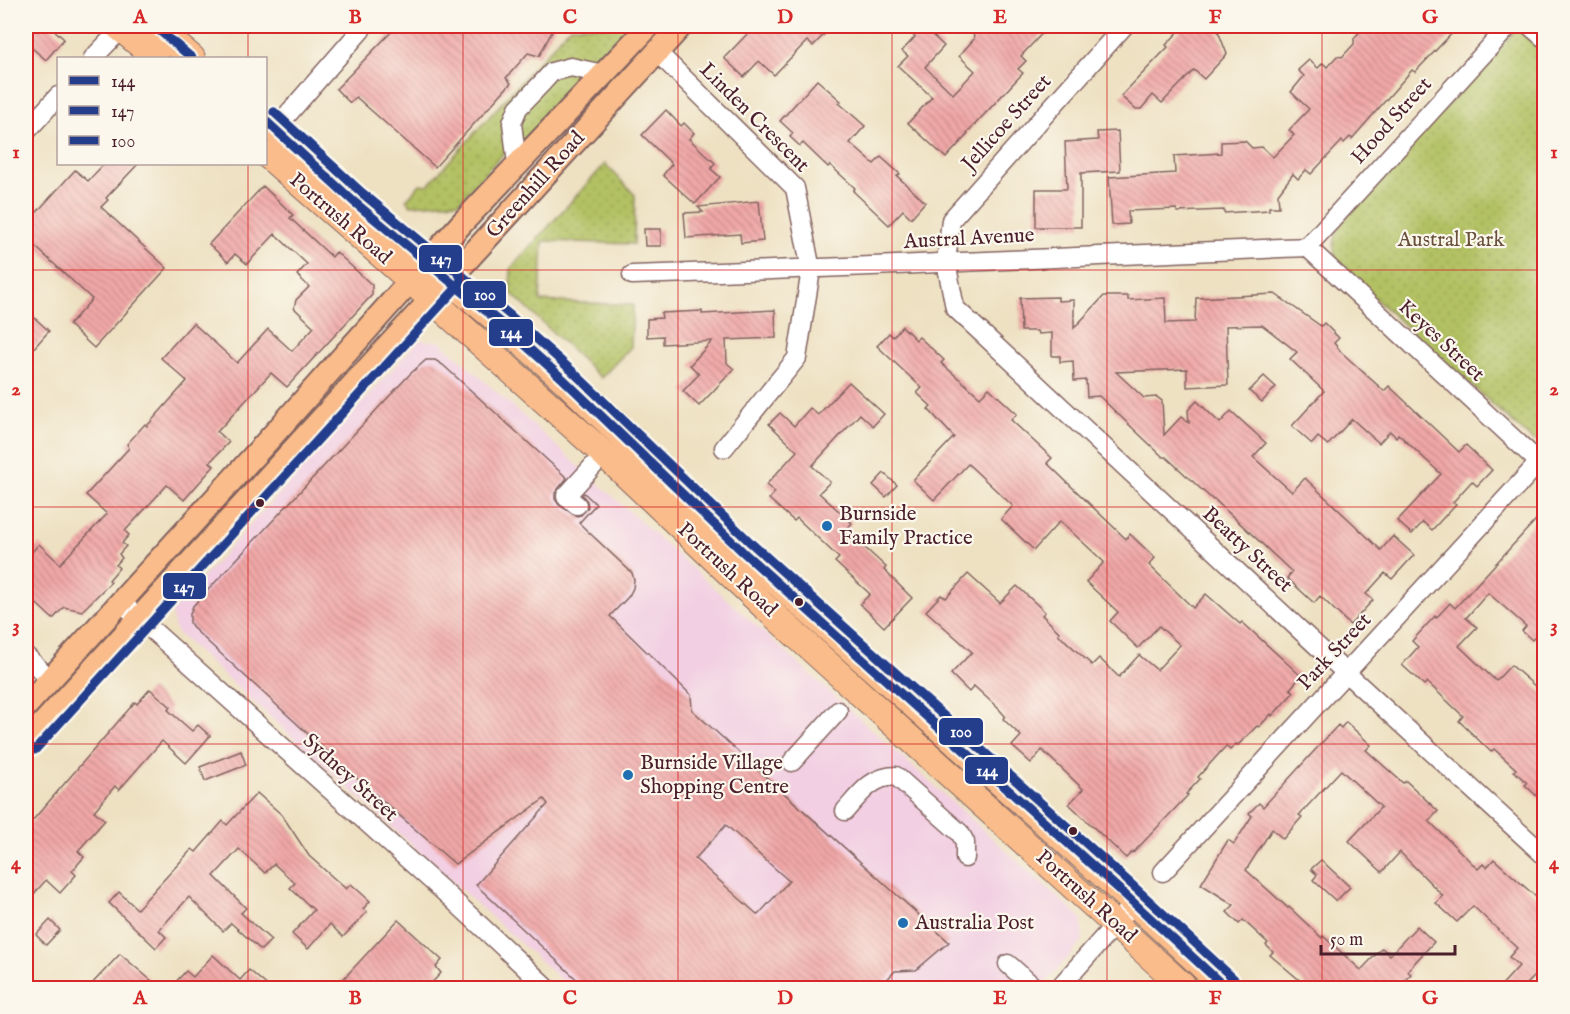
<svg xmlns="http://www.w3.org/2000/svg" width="1570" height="1014" font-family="'IM FELL English',serif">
<defs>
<pattern id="green-dots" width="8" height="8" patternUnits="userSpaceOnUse" patternTransform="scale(1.5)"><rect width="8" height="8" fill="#b2c163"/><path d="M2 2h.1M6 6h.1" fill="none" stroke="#9ba556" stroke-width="1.8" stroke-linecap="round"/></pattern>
<pattern id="building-back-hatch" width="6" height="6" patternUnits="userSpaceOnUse" patternTransform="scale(1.5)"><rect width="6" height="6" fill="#f1a8a7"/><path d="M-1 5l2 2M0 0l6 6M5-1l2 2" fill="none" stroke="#c58888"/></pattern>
</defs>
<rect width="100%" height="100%" fill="#fbf7ec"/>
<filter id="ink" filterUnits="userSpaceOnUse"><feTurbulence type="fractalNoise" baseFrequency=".0167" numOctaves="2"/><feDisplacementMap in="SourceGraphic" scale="12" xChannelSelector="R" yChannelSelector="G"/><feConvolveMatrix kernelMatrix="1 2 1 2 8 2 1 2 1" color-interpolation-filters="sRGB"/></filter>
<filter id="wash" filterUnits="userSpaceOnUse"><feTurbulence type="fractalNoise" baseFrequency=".008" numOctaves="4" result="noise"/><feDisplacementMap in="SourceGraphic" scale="24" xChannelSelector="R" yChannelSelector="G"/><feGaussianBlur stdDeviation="1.35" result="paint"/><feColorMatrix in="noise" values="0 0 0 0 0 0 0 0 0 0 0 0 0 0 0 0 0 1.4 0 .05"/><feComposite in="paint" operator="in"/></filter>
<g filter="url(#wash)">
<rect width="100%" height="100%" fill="#eee1c2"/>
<polygon fill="#f2cfe2" points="419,340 441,342 1081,918 1083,941 1040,988 570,988 176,632 171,612"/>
<g fill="url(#green-dots)" stroke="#7e7047" stroke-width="1.5">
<polygon points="571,26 637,26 522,144 502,155 459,202 411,205 406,200 420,184 428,185"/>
<path d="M 1519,27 L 1544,50 L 1544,438 L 1538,441 L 1532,440 L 1342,269 C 1327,249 1335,230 1349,213 Z"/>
<polygon points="605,164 635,195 634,244 543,241 540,301 633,305 631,347 601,378 510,292 511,268"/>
</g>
<g id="blocks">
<g fill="url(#building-back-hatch)" fill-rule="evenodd">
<polygon points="26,26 50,26 64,39 46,60 26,43"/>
<polygon points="397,26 555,26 539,56 528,53 506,78 511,83 435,167 356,97 350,103 336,89"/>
<polygon points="755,26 832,26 813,46 807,41 774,75 759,61 744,77 724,58"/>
<polygon points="903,26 938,26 931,34 944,46 925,67 953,94 975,71 959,56 974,39 973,30 977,26 1049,26 1021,56 1026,61 1018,69 1023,73 967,133 968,134 946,158 908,123 932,97 898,66 908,56 902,51 915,37"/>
<polygon points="1184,26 1216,26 1227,54 1204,79 1194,70 1162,103 1153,95 1141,109 1135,109 1121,96 1168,47 1166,45"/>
<polygon points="1365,26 1459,26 1415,72 1412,70 1352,139 1350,137 1344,143 1342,141 1311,174 1306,170 1298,179 1293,174 1278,194 1279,207 1269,207 1269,210 1224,213 1224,210 1177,212 1177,209 1128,211 1129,224 1112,225 1109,177 1175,173 1174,156 1221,153 1221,142 1245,141 1252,148 1262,147 1273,157 1294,135 1289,130 1309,109 1291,92 1304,76 1298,70 1309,60 1318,68 1323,63 1327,67 1337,56 1342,57 1354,44 1354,38"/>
<polygon points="817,80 841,101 839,103 865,126 850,143 874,164 881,157 900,174 897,176 925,202 911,218 903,210 889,225 853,191 855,188 830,165 828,167 803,143 800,146 790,137 793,133 780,121"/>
<polygon points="666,110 681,126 684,123 694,133 689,139 715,163 711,169 720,177 695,204 663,175 672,164 642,135"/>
<polygon points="1118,131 1120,171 1081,173 1081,227 1036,227 1036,189 1067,189 1065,142 1098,140 1097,132"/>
<polygon points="104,164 138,164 106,198 108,200 101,207 167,268 94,348 69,325 92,299 26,238 26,202 37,212 75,170 88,181"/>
<polygon points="263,186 293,215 290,218 332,257 336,252 372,285 372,295 287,387 271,373 217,432 229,442 210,462 214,466 184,500 167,485 125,531 129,535 122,543 126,546 119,554 122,558 116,565 119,568 109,580 111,582 82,611 64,607 53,619 26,594 26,559 39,544 60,564 107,514 86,495 129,448 127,444 145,424 147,426 187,381 161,358 193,323 237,363 268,329 292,351 314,327 294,308 296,300 309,287 297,275 307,264 275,234 247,264 235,254 228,262 209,244"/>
<polygon points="759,201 763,241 741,243 740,234 686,238 684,213 703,212 698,207"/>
<polygon points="644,229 661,229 661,246 645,246"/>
<polygon points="1275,294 1321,326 1324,323 1339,338 1334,343 1341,352 1384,391 1389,386 1459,452 1466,445 1492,470 1477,486 1472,481 1453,502 1456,504 1432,530 1423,522 1412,534 1397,521 1441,474 1398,434 1396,437 1390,431 1379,443 1352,419 1328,445 1318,437 1312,444 1292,426 1324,391 1290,359 1297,352 1262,325 1226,326 1228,385 1187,387 1187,369 1116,372 1144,398 1157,397 1162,401 1164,435 1181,417 1189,423 1188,410 1197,401 1220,423 1231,411 1266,443 1253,457 1292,492 1305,478 1381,550 1393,536 1414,555 1392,579 1385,573 1366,594 1373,600 1350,625 1320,596 1314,603 1287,578 1292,572 1214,499 1213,500 1166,457 1163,457 1099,396 1087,397 1086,380 1074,381 1073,361 1060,362 1060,356 1052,356 1052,333 1038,334 1037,331 1021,331 1020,298 1058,297 1058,301 1074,300 1074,328 1104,296 1128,296 1128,300 1165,298 1166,323 1195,322 1196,298"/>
<polygon points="26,310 49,331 33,349 26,343"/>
<polygon points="775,310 776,338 726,340 727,363 734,369 699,406 683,391 699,374 690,365 712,341 663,344 663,336 647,337 647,319 662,318 661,313 702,311 702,314"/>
<polygon points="902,326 916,340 919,337 944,360 941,363 980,397 989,388 1017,414 1011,420 1052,458 1047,463 1126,539 1130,534 1155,558 1149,565 1193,608 1206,594 1240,624 1242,622 1301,676 1290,689 1294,692 1272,716 1271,714 1259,727 1257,726 1238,745 1236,744 1230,750 1226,746 1198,777 1200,779 1186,794 1188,795 1134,852 1133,851 1126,858 1069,804 1083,789 1042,750 1031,763 1012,746 1021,736 1003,719 1005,716 999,709 974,686 969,692 951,674 972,652 926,611 941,595 946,598 968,574 1000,603 1017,586 1045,612 1042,615 1059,632 1058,634 1092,665 1099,658 1119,677 1139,655 1157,670 1180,645 1159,626 1138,648 1110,621 1118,612 1086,582 1104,562 1060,521 1034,550 1001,519 1013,506 968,464 934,500 913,480 954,437 928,409 931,406 917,393 922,388 877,346 889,333 893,337"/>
<path d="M 426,360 L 435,360 L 443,365 L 567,478 L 555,493 L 555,499 L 559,505 L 576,516 L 581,515 L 588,507 L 587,501 L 582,495 L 584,493 L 596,504 L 579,523 L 632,573 L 634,580 L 633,588 L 629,596 L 610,616 L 691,695 L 692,710 L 949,942 L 916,970 L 895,971 L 879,988 L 586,988 L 476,885 L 548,804 L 544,799 L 455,864 L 344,767 L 194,629 L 190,623 L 190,614 L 193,606 L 410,374 ZM 726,825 L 789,881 L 758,915 L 695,859 Z"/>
<polygon points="1264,376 1276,387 1262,402 1249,391"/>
<polygon points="849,382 884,414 873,426 860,414 812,466 830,482 819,493 852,523 847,529 852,534 851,535 886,567 884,570 912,598 884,627 860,604 870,594 835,562 839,558 797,518 794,521 769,499 775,492 766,485 797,451 769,424 780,413 794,426 810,408 818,415"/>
<polygon points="884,473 897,485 886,497 873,485"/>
<polygon points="1545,510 1545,627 1532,640 1522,631 1526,626 1488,593 1466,618 1477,627 1459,646 1496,681 1511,665 1545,695 1545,804 1525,785 1527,783 1514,771 1516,769 1494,749 1491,752 1459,721 1463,716 1427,682 1424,685 1402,665 1418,647 1412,641 1435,616 1436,618 1450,603 1455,608"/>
<polygon points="150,689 171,707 168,710 192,731 198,725 210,736 186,763 162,741 119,790 115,786 94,811 105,820 78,851 84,857 72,871 76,875 60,893 46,880 26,903 26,828 135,702 137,704"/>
<polygon points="1346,722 1371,745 1366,750 1403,783 1406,781 1438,811 1429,821 1478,869 1483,864 1487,867 1494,859 1545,905 1545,966 1523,988 1499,988 1519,966 1509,957 1517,948 1473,906 1457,922 1436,903 1443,896 1400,852 1382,872 1349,841 1381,807 1341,770 1299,815 1302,817 1283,839 1272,829 1246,870 1288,908 1289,907 1322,938 1323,936 1361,970 1382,948 1390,955 1417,926 1434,942 1407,971 1411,974 1397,988 1309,988 1270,955 1273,952 1266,945 1268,943 1243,920 1239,924 1227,912 1234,905 1201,884 1228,840 1234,844 1252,816 1249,813 1259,803 1263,807 1338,725 1341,728"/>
<polygon points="241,751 246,765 205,781 200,767"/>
<polygon points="257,793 282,815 309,856 346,889 351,884 370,901 363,909 367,912 343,937 330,924 308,949 292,934 314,910 290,888 295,883 274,864 265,873 239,849 214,876 246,908 241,913 271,940 261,950 231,923 223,931 189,897 159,930 166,937 156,948 109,903 119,892 137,909 192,849 196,852 223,821 227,825"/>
<polygon points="1321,860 1350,887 1336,901 1313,880 1317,875 1311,869"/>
<polygon points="50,920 60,930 46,945 36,935"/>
<polygon points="398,920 442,960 436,967 441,973 427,988 335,988"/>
<polygon points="120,954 160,988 88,988"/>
<polygon points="213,955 240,980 249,970 270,988 170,988 186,971 193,977"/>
</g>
</g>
</g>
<g filter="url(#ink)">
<use href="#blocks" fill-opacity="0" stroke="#836360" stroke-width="1.5"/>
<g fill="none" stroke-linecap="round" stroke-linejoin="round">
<g stroke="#836360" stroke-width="21">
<g id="minor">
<polyline points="1124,26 951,220 946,262 955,308 1346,673 1544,855"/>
<polyline points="1530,26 1544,38"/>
<polyline points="657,52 795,188 811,270 797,358 724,448"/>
<polyline points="93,58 122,28"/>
<polyline points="275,129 361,30 359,26"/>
<polyline points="26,132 58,96"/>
<polyline points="517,164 512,123 518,108 542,83 552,72 571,67 603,74"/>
<polyline points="1307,247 1544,467"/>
<polyline points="1307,247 1509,26"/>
<path d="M 632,275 C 857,268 1082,256 1307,247"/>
<polyline points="577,505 566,496 604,454"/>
<polyline points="121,602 452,899 547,988"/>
<polyline points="26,656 50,679"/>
<polyline points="792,762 838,711"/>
<path d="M 845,811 C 860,794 872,776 896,776 L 960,833 L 965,842 L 965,858"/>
<polyline points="1163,872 1544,457"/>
<polyline points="1008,964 1035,988"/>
<polyline points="1059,988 1134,903"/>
</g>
</g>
<g stroke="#836360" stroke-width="26">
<g id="major">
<polyline points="26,706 272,436 462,223 649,26"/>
<polyline points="26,742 681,26"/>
</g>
</g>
<g stroke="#836360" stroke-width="28">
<g id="highway">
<polyline points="118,26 156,58"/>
<polyline points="154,26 192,58"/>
<polyline points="266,121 353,201 503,325 563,379 743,552 1121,891 1226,988"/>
<polyline points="266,154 411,281 604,454 765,607 1185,988"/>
</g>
</g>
<use href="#minor" stroke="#fff" stroke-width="18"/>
<use href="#major" stroke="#f9bc8a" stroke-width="22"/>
<use href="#highway" stroke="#f9bc8a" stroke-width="26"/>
<g stroke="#fbf7ec" stroke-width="14">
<g id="bus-1">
<polyline points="154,26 192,58"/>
<polyline points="266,121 353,201 503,325 563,379 743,552 1121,891 1226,988"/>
</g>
</g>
<g stroke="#fbf7ec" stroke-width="14">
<polyline id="bus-2" points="35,750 460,284 461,277 457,272 361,192 274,112"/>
</g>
<g stroke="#fbf7ec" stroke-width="14">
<polyline id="bus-3" points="274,112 361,192 511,316 571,370 751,543 1129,882 1234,979"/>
</g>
<use href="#bus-1" stroke="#243e8c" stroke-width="9"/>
<use href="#bus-2" stroke="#243e8c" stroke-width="9"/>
<use href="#bus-3" stroke="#243e8c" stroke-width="9"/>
</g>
</g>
<path fill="none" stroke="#d62828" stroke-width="1.5" stroke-opacity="0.55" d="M 248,26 L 248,58M 463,26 L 463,988M 678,26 L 678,988M 892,26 L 892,988M 1107,26 L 1107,988M 1322,26 L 1322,988M 248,164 L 248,988M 26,270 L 1544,270M 26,507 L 1544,507M 26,744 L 1544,744"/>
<g fill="#4a1f2b" stroke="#fbf7ec" stroke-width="2">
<circle cx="260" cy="503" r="5"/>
<circle cx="799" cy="602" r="5"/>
<circle cx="1073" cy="831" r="5"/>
</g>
<g fill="#1f6fb2" stroke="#fbf7ec" stroke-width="2">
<circle cx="827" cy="526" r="6"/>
<circle cx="628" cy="775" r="6"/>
<circle cx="903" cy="923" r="6"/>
</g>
<g text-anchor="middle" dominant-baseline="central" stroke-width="4.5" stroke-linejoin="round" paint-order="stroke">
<g font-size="21" fill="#4a1f2b" stroke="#fbf7ec">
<text transform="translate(754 118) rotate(45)">Linden Crescent</text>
<text transform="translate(1392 121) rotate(-48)">Hood Street</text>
<text transform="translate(1007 123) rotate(-48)">Jellicoe Street</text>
<text transform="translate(536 185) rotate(-48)">Greenhill Road</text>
<text transform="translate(340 219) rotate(41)">Portrush Road</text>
<text transform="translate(969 239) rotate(-3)">Austral Avenue</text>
<text transform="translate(1441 341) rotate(43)">Keyes Street</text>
<text transform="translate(1247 550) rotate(43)">Beatty Street</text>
<text transform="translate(727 570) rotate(43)">Portrush Road</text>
<text transform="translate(1335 652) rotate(-47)">Park Street</text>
<text transform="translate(350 778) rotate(42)">Sydney Street</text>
<text transform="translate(1086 897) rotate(42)">Portrush Road</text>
</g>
<g font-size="21" fill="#69503c" stroke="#fbf7ec">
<text x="1451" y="240">Austral Park</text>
</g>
<g font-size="21" fill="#4a1f2b" stroke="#fbf7ec" text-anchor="start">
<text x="839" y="514">Burnside<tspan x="839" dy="24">Family Practice</tspan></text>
<text x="640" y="763">Burnside Village<tspan x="640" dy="24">Shopping Centre</tspan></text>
<text x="915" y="923">Australia Post</text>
</g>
</g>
<g stroke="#fbf7ec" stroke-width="2">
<rect x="418" y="244" width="45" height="29" rx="6" fill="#243e8c"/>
<rect x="462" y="280" width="45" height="29" rx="6" fill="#243e8c"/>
<rect x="488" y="318" width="46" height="29" rx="6" fill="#243e8c"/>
<rect x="162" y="572" width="45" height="28" rx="6" fill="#243e8c"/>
<rect x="938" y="717" width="46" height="29" rx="6" fill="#243e8c"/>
<rect x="964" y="756" width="45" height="29" rx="6" fill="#243e8c"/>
</g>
<g font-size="16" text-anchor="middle" font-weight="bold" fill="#fff">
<text x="441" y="264">147</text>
<text x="485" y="300">100</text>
<text x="511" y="338">144</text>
<text x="184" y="592">147</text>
<text x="961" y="737">100</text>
<text x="987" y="776">144</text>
</g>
<rect width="1570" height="1014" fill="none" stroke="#fbf7ec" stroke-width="66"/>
<rect x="57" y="57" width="210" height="108" fill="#fbf7ec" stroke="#b4a19f" stroke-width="1.5"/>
<rect x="69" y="76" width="30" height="9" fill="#243e8c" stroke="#b4a19f" stroke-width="1.5"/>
<text x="111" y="87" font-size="18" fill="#4a1f2b">144</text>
<rect x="69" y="106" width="30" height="9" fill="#243e8c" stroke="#b4a19f" stroke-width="1.5"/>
<text x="111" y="117" font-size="18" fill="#4a1f2b">147</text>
<rect x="69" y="136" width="30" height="9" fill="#243e8c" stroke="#b4a19f" stroke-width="1.5"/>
<text x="111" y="147" font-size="18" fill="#4a1f2b">100</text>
<path d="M1321 945v9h134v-9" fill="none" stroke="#4a1f2b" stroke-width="3"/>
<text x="1330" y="945" font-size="18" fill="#4a1f2b" stroke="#fbf7ec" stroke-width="4.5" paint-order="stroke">50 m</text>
<rect x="33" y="33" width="1504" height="948" fill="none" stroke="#d62828" stroke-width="2"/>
<g font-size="20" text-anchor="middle" font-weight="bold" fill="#d62828">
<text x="140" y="23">A</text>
<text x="355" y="23">B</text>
<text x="570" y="23">C</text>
<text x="785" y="23">D</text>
<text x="1000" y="23">E</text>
<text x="1215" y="23">F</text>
<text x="1430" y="23">G</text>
<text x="16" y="158">1</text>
<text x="1554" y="158">1</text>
<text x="16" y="395">2</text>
<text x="1554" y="395">2</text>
<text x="16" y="632">3</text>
<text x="1554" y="632">3</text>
<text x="16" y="869">4</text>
<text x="1554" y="869">4</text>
<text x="140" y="1004">A</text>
<text x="355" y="1004">B</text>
<text x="570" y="1004">C</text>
<text x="785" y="1004">D</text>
<text x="1000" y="1004">E</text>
<text x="1215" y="1004">F</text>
<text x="1430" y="1004">G</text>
</g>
</svg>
